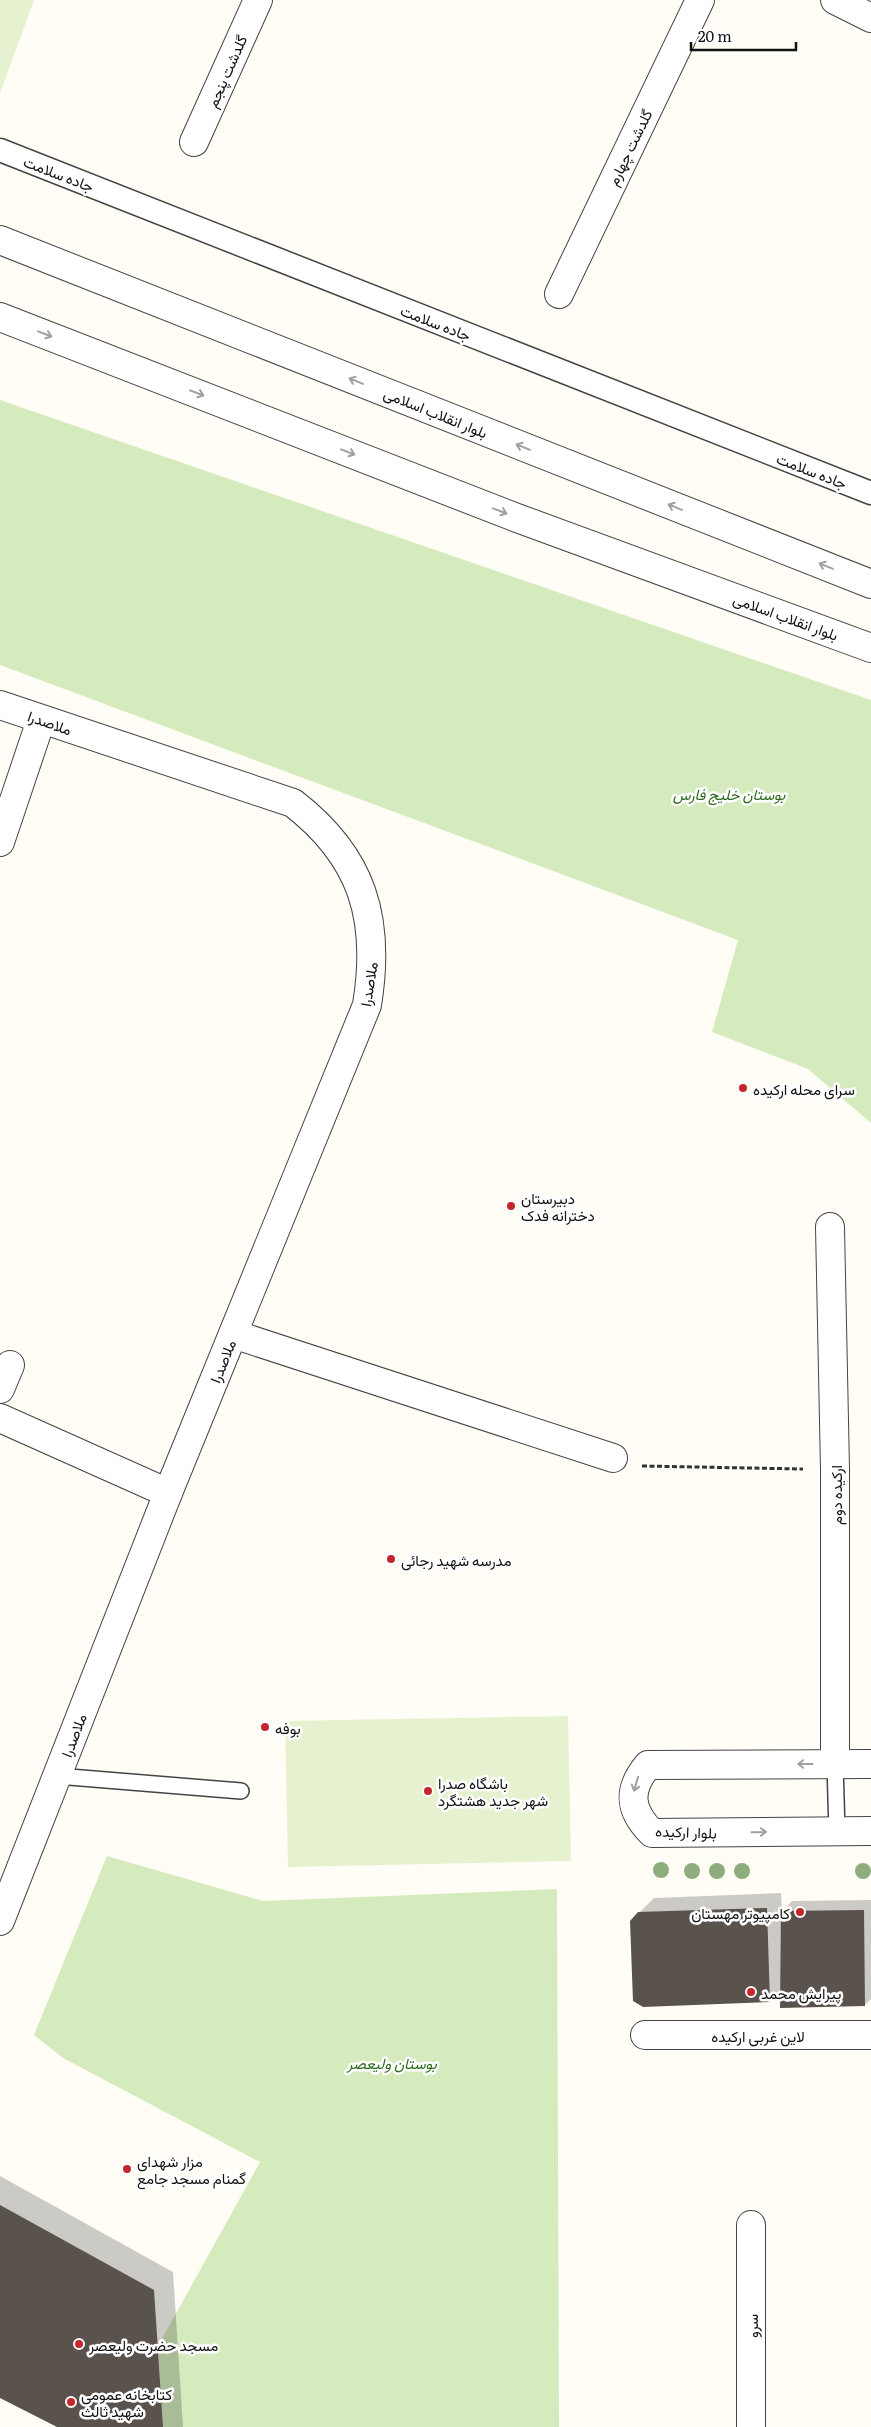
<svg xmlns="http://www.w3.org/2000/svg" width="871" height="2427" font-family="Literata,Vazirmatn,serif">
<rect width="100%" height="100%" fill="#fffdf5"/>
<g fill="#d5ebbd">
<polygon points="0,400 871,700 871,1123 808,1069 712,1032 738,940 0,665"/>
<polygon points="107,1856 263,1901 557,1889 559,2427 163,2427 158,2346 260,2162 63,2058 34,2035"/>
</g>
<g fill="#e6f2cf">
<polygon points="0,0 34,0 0,93"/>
<polygon points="568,1716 571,1861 288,1867 285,1721"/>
</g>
<g fill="#0003">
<polygon points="781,1893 782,1912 792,1901 871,1900 871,1999 865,2005 781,1990 770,2001 639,1913 654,1898"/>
<polygon points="0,2176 173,2272 183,2427 60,2427 0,2397"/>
</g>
<g fill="#5a524d">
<polygon points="767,1908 770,2002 643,2007 633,2001 630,1921 638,1912"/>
<polygon points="864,1910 865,2006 780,2008 781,1911"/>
<polygon points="0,2205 154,2290 163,2427 57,2427 0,2398"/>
</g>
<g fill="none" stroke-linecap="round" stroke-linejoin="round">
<g stroke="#444" stroke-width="18">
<g id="service">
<polyline points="835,1764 837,1832"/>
<polyline points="57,1776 241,1791"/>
</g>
</g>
<g stroke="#444" stroke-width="25">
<polyline id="pedestrian" points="0,150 871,493"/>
</g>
<g stroke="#444" stroke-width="30">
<g id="minor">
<polyline points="835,0 871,18"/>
<polyline points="194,142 258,0"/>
<polyline points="559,294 700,0"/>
<path d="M 0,705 L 293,803 C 363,857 381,919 367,1005 L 168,1493 L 0,1921"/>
<polyline points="0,842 41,720"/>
<polyline points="830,1227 835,1469 835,1764"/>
<polyline points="233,1334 613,1458"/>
<polyline points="0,1389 10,1365"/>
<polyline points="0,1418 168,1493"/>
<polyline points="645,2035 871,2035"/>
<polyline points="751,2225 751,2427"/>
</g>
</g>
<g stroke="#444" stroke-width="30">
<g id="tertiary">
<polyline points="0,240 871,584"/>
<polyline points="0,317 517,518 871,648"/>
<path d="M 871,1764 L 648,1765 C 627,1790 629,1810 652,1833 L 871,1831"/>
</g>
</g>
<polyline stroke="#333" stroke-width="3" stroke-dasharray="5 2.5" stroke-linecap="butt" points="642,1466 803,1469"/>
<use href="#service" stroke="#fff" stroke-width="15"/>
<use href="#pedestrian" stroke="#fff" stroke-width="22"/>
<use href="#minor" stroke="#fff" stroke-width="28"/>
<use href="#tertiary" stroke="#fff" stroke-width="28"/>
</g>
<g fill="#8dad7f">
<circle cx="661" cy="1870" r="8"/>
<circle cx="692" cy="1871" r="8"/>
<circle cx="717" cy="1871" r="8"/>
<circle cx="742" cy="1871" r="8"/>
<circle cx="863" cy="1871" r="8"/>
</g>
<defs><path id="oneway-shaft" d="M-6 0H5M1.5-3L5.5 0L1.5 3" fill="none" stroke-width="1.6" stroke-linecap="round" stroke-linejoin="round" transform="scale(1.25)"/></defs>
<g stroke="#a0a0a0">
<use href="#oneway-shaft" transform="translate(45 334) rotate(21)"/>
<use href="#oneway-shaft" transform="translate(356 381) rotate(-158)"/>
<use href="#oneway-shaft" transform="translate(197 393) rotate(21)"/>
<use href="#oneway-shaft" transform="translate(523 447) rotate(-158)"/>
<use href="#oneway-shaft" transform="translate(348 452) rotate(21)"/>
<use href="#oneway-shaft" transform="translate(675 507) rotate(-158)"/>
<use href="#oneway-shaft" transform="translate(500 511) rotate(21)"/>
<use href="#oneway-shaft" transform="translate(826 566) rotate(-158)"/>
<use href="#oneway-shaft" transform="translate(805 1764) rotate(180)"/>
<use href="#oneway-shaft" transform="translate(636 1784) rotate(106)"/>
<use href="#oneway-shaft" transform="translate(759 1832) rotate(-1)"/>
</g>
<g fill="#c4262e" stroke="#fff" stroke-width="2">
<circle cx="743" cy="1088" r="5"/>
<circle cx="511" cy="1206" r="5"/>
<circle cx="391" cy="1559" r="5"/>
<circle cx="265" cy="1727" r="5"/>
<circle cx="428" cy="1791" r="5"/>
<circle cx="800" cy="1912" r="5"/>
<circle cx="751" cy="1992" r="5"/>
<circle cx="127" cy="2169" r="5"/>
<circle cx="79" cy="2344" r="5"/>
<circle cx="71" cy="2402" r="5"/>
</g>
<g text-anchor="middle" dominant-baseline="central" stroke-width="5" stroke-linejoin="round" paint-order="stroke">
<g font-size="15" fill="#111" stroke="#fff">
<text transform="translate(226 71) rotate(-66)">گلدشت پنجم</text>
<text transform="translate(629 147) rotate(-64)">گلدشت چهارم</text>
<text transform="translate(59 173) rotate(21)">جاده سلامت</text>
<text transform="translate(436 322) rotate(21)">جاده سلامت</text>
<text transform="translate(436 412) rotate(22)">بلوار انقلاب اسلامی</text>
<text transform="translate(812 470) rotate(21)">جاده سلامت</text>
<text transform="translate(786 616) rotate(20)">بلوار انقلاب اسلامی</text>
<text transform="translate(50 722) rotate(19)">ملاصدرا</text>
<text transform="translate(368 984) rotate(-81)">ملاصدرا</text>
<text transform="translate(222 1361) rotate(-68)">ملاصدرا</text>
<text transform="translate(835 1495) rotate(-90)">ارکیده دوم</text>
<text transform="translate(73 1735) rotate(-69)">ملاصدرا</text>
<text transform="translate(686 1831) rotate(2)">بلوار ارکیده</text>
<text x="758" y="2035">لاین غربی ارکیده</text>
<text transform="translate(751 2326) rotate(-90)">سرو</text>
</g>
<g font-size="15" font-style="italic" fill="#2f6b1f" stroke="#fff">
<text x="729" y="793">بوستان خلیج فارس</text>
<text x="392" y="2062">بوستان ولیعصر</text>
</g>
<g font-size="15" fill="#111" stroke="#fff" text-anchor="start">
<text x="753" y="1088">سرای محله ارکیده</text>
<text x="521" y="1197">دبیرستان<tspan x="521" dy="17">دخترانه فدک</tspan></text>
<text x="401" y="1559">مدرسه شهید رجائی</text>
<text x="275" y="1727">بوفه</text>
<text x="438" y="1782">باشگاه صدرا<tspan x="438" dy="17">شهر جدید هشتگرد</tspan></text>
<text x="790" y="1912" text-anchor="end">کامپیوتر مهستان</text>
<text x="761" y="1992">پیرایش محمد</text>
<text x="137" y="2160">مزار شهدای<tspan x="137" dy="17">گمنام مسجد جامع</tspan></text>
<text x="89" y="2344">مسجد حضرت ولیعصر</text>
<text x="81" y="2393">کتابخانه عمومی<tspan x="81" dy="17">شهید ثالث</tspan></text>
</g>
</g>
<path d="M691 42v8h105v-8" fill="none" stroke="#111111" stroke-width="2.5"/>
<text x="698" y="42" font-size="15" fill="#111111" stroke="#ffffff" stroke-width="4" paint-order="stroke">20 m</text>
</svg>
